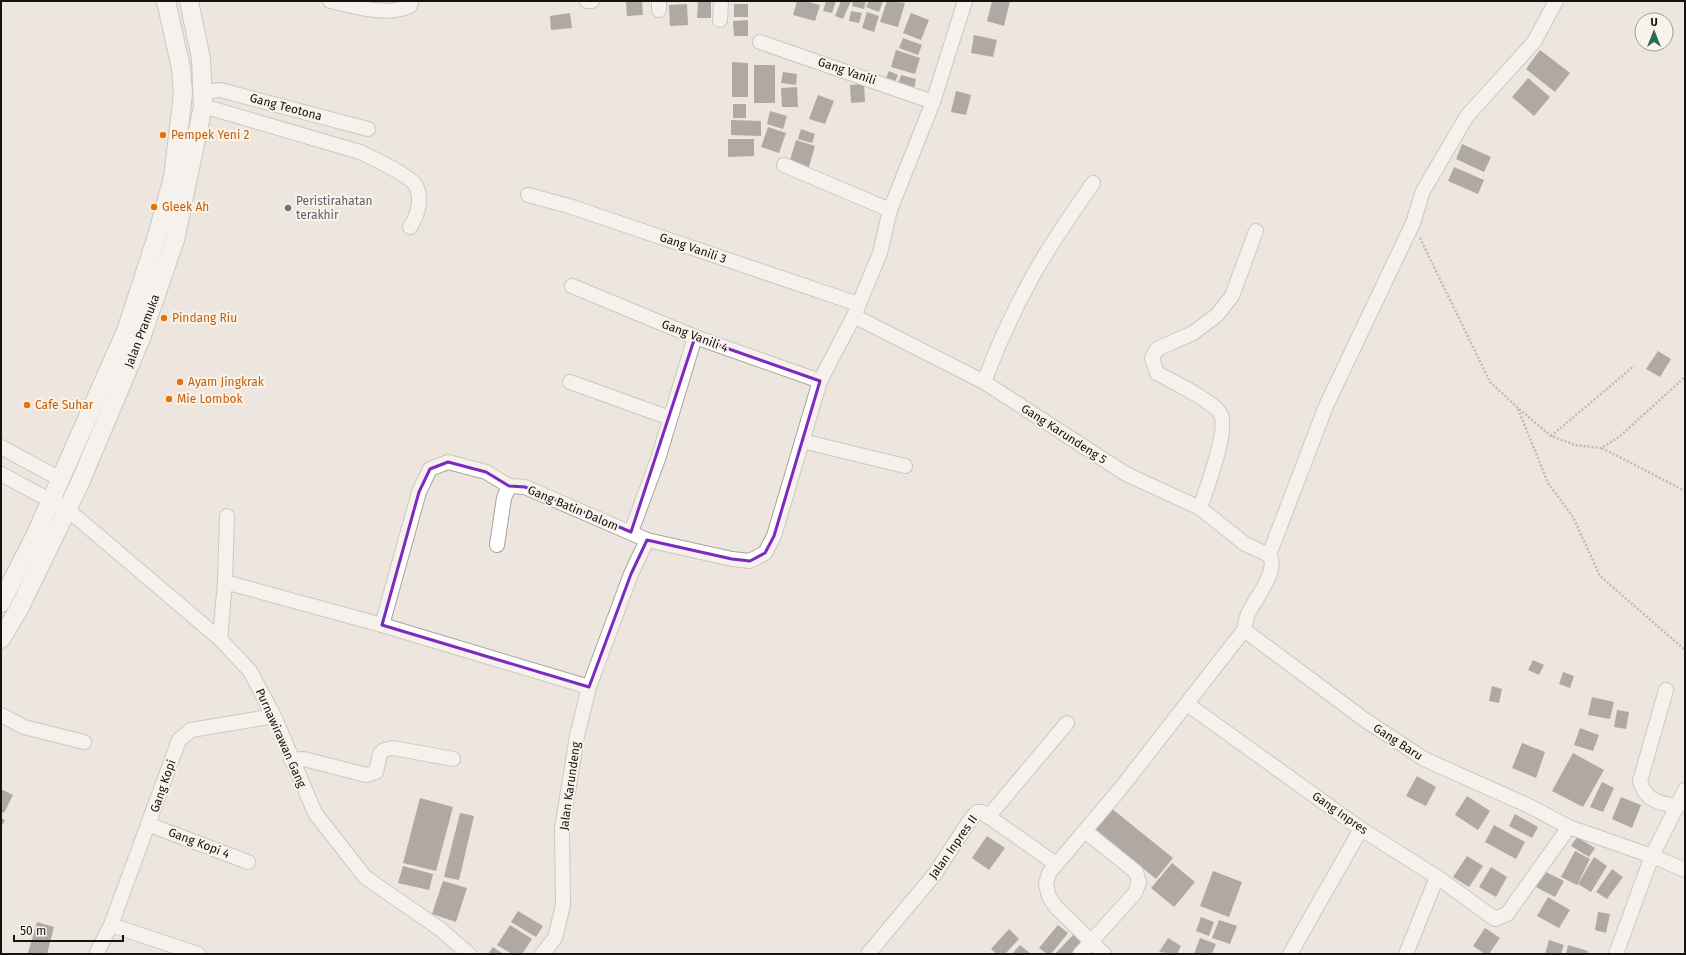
<svg xmlns="http://www.w3.org/2000/svg" width="1686" height="955" font-family="'Fira Sans',sans-serif">
<rect width="100%" height="100%" fill="#ece6df"/>
<g fill="#66605b">
<polygon points="642,1 643,15 627,16 626,2"/>
<polygon points="698,1 711,2 711,18 697,18"/>
<polygon points="797,1 805,1 820,5 815,21 793,15"/>
<polygon points="826,1 836,1 832,13 823,11"/>
<polygon points="841,1 851,1 843,19 835,16"/>
<polygon points="853,1 866,1 864,9 852,6"/>
<polygon points="869,1 883,1 879,12 866,7"/>
<polygon points="887,1 905,3 898,27 880,22"/>
<polygon points="992,1 1010,1 1004,26 987,21"/>
<polygon points="687,4 688,25 670,26 669,5"/>
<rect x="734" y="4" width="14" height="13"/>
<polygon points="851,11 862,13 859,23 849,21"/>
<polygon points="867,12 879,16 874,32 862,28"/>
<polygon points="570,13 572,28 551,30 550,16"/>
<polygon points="911,13 929,20 921,40 903,33"/>
<polygon points="748,20 748,36 734,36 733,21"/>
<polygon points="974,35 997,40 993,57 971,53"/>
<polygon points="903,38 922,45 918,55 899,48"/>
<polygon points="896,50 920,58 915,74 891,67"/>
<polygon points="1540,50 1570,73 1555,92 1526,69"/>
<polygon points="732,62 748,63 748,97 732,97"/>
<rect x="754" y="65" width="21" height="38"/>
<polygon points="889,71 898,75 895,82 886,78"/>
<polygon points="783,72 797,74 796,85 781,83"/>
<polygon points="901,75 916,79 914,89 898,84"/>
<polygon points="1528,78 1550,97 1534,116 1512,97"/>
<polygon points="864,84 865,102 851,103 850,85"/>
<polygon points="797,87 798,107 782,107 781,88"/>
<polygon points="956,91 971,95 966,115 951,112"/>
<polygon points="818,95 834,101 825,124 809,119"/>
<rect x="733" y="104" width="13" height="14"/>
<polygon points="770,111 787,116 783,129 767,124"/>
<polygon points="731,120 761,121 761,136 731,135"/>
<polygon points="768,127 786,133 779,153 761,147"/>
<polygon points="801,129 815,134 812,143 798,139"/>
<polygon points="728,139 754,139 754,156 728,157"/>
<polygon points="796,140 815,146 809,167 790,160"/>
<polygon points="1462,144 1491,157 1484,172 1456,159"/>
<polygon points="1454,167 1484,180 1478,194 1448,181"/>
<polygon points="1658,351 1671,359 1660,377 1646,369"/>
<polygon points="1533,660 1544,665 1539,675 1528,670"/>
<polygon points="1563,672 1574,676 1570,688 1559,684"/>
<polygon points="1492,686 1502,689 1499,703 1489,701"/>
<polygon points="1592,697 1614,702 1610,719 1588,715"/>
<polygon points="1617,710 1629,712 1626,729 1614,727"/>
<polygon points="1580,728 1599,735 1593,751 1574,745"/>
<polygon points="1522,743 1545,752 1536,778 1512,768"/>
<polygon points="1573,753 1604,770 1583,807 1552,791"/>
<polygon points="1417,776 1436,787 1426,806 1406,796"/>
<polygon points="1602,782 1614,788 1603,812 1590,807"/>
<polygon points="1,789 13,795 4,813 1,811"/>
<polygon points="1467,796 1490,811 1478,830 1455,815"/>
<polygon points="1621,797 1641,805 1632,828 1612,819"/>
<polygon points="420,798 453,807 436,871 403,863"/>
<polygon points="1111,808 1173,858 1156,879 1094,828"/>
<polygon points="460,813 474,816 459,880 444,877"/>
<polygon points="1515,814 1538,827 1532,838 1509,826"/>
<polygon points="1,818 5,820 1,827"/>
<polygon points="1494,825 1525,842 1516,859 1485,842"/>
<polygon points="987,836 1005,848 989,870 972,858"/>
<polygon points="1577,837 1595,848 1589,857 1571,846"/>
<polygon points="1575,851 1590,859 1577,885 1561,877"/>
<polygon points="1467,856 1483,866 1469,887 1453,877"/>
<polygon points="1594,857 1607,866 1591,892 1578,884"/>
<polygon points="1172,863 1195,882 1174,907 1151,888"/>
<polygon points="403,866 433,874 429,890 398,883"/>
<polygon points="1491,867 1507,877 1496,897 1479,887"/>
<polygon points="1612,869 1623,877 1607,899 1596,892"/>
<polygon points="1213,871 1242,882 1229,917 1200,906"/>
<polygon points="1544,871 1564,881 1555,897 1536,887"/>
<polygon points="443,881 467,888 456,922 432,914"/>
<polygon points="1548,897 1570,910 1559,928 1537,916"/>
<polygon points="518,911 543,926 536,937 511,922"/>
<polygon points="1598,912 1610,914 1606,933 1595,930"/>
<polygon points="1201,917 1214,922 1209,936 1196,931"/>
<polygon points="1219,920 1237,926 1230,944 1212,938"/>
<polygon points="37,922 54,927 47,954 28,953"/>
<polygon points="510,925 532,939 522,954 512,954 497,945"/>
<polygon points="1058,925 1068,933 1051,954 1047,954 1039,948"/>
<polygon points="1485,928 1500,938 1489,954 1485,954 1473,946"/>
<polygon points="1009,929 1019,939 1005,954 997,954 991,949"/>
<polygon points="1074,934 1082,942 1071,954 1055,954"/>
<polygon points="1168,938 1181,946 1177,954 1159,952"/>
<polygon points="1200,938 1216,944 1212,954 1194,954"/>
<polygon points="1549,940 1564,945 1561,954 1545,954"/>
<polygon points="1020,945 1031,954 1012,954"/>
<polygon points="1568,945 1588,951 1587,954 1566,954"/>
<polygon points="493,947 503,954 488,954"/>
</g>
<g fill="none" stroke-linecap="round" stroke-linejoin="round">
<g stroke="#a9a39d" stroke-width="16">
<g id="minor">
<path d="M 330,1 C 354,6 386,17 410,6 L 411,1"/>
<polyline points="587,1 592,1"/>
<polyline points="659,1 659,10"/>
<polyline points="720,20 721,1"/>
<polyline points="760,42 933,102"/>
<polyline points="203,92 220,90 368,129"/>
<path d="M 203,106 L 360,152 C 372,158 413,176 417,188 C 422,201 417,217 410,227"/>
<polyline points="784,165 890,210"/>
<polyline points="528,195 569,206 858,304"/>
<polyline points="572,286 695,337 820,381"/>
<polyline points="854,316 984,382 1126,474 1200,508 1245,544 1269,555"/>
<polyline points="570,382 670,418"/>
<path d="M 984,382 C 997,347 1012,314 1030,281 C 1048,247 1071,215 1093,183"/>
<polyline points="802,441 905,466"/>
<polyline points="1,447 60,479"/>
<polyline points="1,474 68,510 220,639 250,671 274,716 315,813 365,877 440,929 469,954"/>
<path d="M 1200,508 C 1206,490 1230,427 1220,413 C 1210,399 1173,382 1157,373 L 1152,358 L 1157,349 L 1193,333 L 1217,315 L 1232,296 L 1256,231"/>
<polyline points="631,532 658,459 695,337"/>
<polyline points="497,545 504,498 509,486 525,487 647,540 732,559 750,561 765,553 774,536 820,381 854,316 880,253 890,210 933,102 965,1"/>
<polyline points="225,582 382,625 589,687"/>
<polyline points="382,625 419,492 430,469 448,462 486,472 509,486"/>
<polyline points="1244,630 1365,720 1424,759 1527,805 1569,827 1652,856 1685,870"/>
<polyline points="220,639 225,582 227,516"/>
<path d="M 1666,690 L 1640,781 C 1646,802 1659,802 1678,807"/>
<polyline points="1187,704 1361,829 1437,877 1495,919 1507,914 1569,827"/>
<polyline points="1,715 24,727 84,742"/>
<polyline points="291,760 304,759 366,775 376,772 380,754 384,750 393,748 453,759"/>
<polyline points="988,817 1067,723"/>
<polyline points="150,825 248,862"/>
<polyline points="111,925 198,954"/>
<polyline points="96,954 111,925 179,740 191,730 274,716"/>
<polyline points="542,954 555,938 563,905 562,828 577,736 589,687 631,574 647,540"/>
<polyline points="868,954 934,875 970,820 977,812 982,812 1056,864"/>
<polyline points="1080,954 1135,893 1139,882 1136,872 1085,831"/>
<path d="M 1104,954 L 1056,907 L 1049,897 L 1046,884 L 1049,873 L 1121,788 L 1244,630 C 1245,624 1246,619 1248,614 C 1254,600 1280,570 1269,555 L 1326,406 L 1413,223 L 1423,191 L 1467,116 L 1534,42 L 1556,1"/>
<polyline points="1290,954 1361,829"/>
<polyline points="1406,954 1437,877"/>
<polyline points="1616,954 1652,856 1685,790"/>
</g>
</g>
<g stroke="#a9a39d" stroke-width="20">
<g id="major">
<polyline points="1,603 36,534 126,331 157,236 173,177 183,94 181,68 166,1"/>
<polyline points="1,639 19,609 79,485 141,338 175,240 203,106 201,59 189,1"/>
</g>
</g>
<g stroke="#8c8782" stroke-width="2.5" stroke-dasharray="2 2" stroke-linecap="butt">
<polyline points="1420,238 1490,382 1518,408 1551,436 1575,445 1601,448 1619,437 1685,377"/>
<polyline points="1518,409 1548,483 1573,517 1600,576 1685,650"/>
<polyline points="1551,436 1634,366"/>
<polyline points="1602,448 1685,491"/>
</g>
<use href="#minor" stroke="#fff" stroke-width="14"/>
<use href="#major" stroke="#fff" stroke-width="18"/>
</g>
<path d="M0 0H1686V955H0ZM 695,337 L 820,381 L 774,536 L 765,553 L 750,561 L 732,559 L 647,540 L 631,574 L 589,687 L 382,625 L 419,492 L 430,469 L 448,462 L 486,472 L 509,486 L 525,487 L 631,532 Z" fill="#ece6df" fill-opacity=".55" fill-rule="evenodd"/>
<path fill="none" stroke="#7b2cbf" stroke-width="3" stroke-linejoin="round" d="M 695,337 L 820,381 L 774,536 L 765,553 L 750,561 L 732,559 L 647,540 L 631,574 L 589,687 L 382,625 L 419,492 L 430,469 L 448,462 L 486,472 L 509,486 L 525,487 L 631,532 Z"/>
<g fill="#e8710a" stroke="#faf3ec" stroke-width="1.5">
<circle cx="163" cy="135" r="4"/>
<circle cx="154" cy="207" r="4"/>
<circle cx="164" cy="318" r="4"/>
<circle cx="180" cy="382" r="4"/>
<circle cx="169" cy="399" r="4"/>
<circle cx="27" cy="405" r="4"/>
</g>
<circle fill="#6b7280" stroke="#faf3ec" stroke-width="1.5" cx="288" cy="208" r="4"/>
<g text-anchor="middle" dominant-baseline="central" stroke-width="4" stroke-linejoin="round" paint-order="stroke">
<g font-size="12" fill="#151210" stroke="#faf3ec">
<text transform="translate(847 71) rotate(19)">Gang Vanili</text>
<text transform="translate(286 107) rotate(15)">Gang Teotona</text>
<text transform="translate(693 248) rotate(19)">Gang Vanili 3</text>
<text transform="translate(142 331) rotate(-69)">Jalan Pramuka</text>
<text transform="translate(695 336) rotate(21)">Gang Vanili 4</text>
<text transform="translate(1064 434) rotate(33)">Gang Karundeng 5</text>
<text transform="translate(573 508) rotate(23)">Gang Batin Dalom</text>
<text transform="translate(281 738) rotate(66)">Purnawirawan Gang</text>
<text transform="translate(1398 742) rotate(33)">Gang Baru</text>
<text transform="translate(163 786) rotate(-71)">Gang Kopi</text>
<text transform="translate(570 786) rotate(-82)">Jalan Karundeng</text>
<text transform="translate(1340 813) rotate(35)">Gang Inpres</text>
<text transform="translate(199 843) rotate(21)">Gang Kopi 4</text>
<text transform="translate(953 847) rotate(-55)">Jalan Inpres II</text>
</g>
<g font-size="12" fill="#c56008" stroke="#faf3ec" text-anchor="start">
<text x="171" y="135">Pempek Yeni 2</text>
<text x="162" y="207">Gleek Ah</text>
<text x="172" y="318">Pindang Riu</text>
<text x="188" y="382">Ayam Jingkrak</text>
<text x="177" y="399">Mie Lombok</text>
<text x="35" y="405">Cafe Suhar</text>
</g>
<g font-size="12" fill="#5b616d" stroke="#faf3ec" text-anchor="start">
<text x="296" y="201">Peristirahatan<tspan x="296" dy="14">terakhir</tspan></text>
</g>
</g>
<rect width="1686" height="955" fill="none" stroke="#151210" stroke-width="4"/>
<g transform="translate(1654 32)"><circle r="19" fill="#faf3ec" stroke="#9e9994"/>
<path d="M0-3L7 15L0 10L-7 15Z" fill="#296d5f"/>
<text y="-6" font-size="11" font-weight="bold" text-anchor="middle" fill="#151210">U</text>
</g>
<path d="M14 935v6h109v-6" fill="none" stroke="#151210" stroke-width="2"/>
<text x="20" y="935" font-size="12" fill="#151210" stroke="#faf3ec" stroke-width="3" paint-order="stroke">50 m</text>
</svg>
